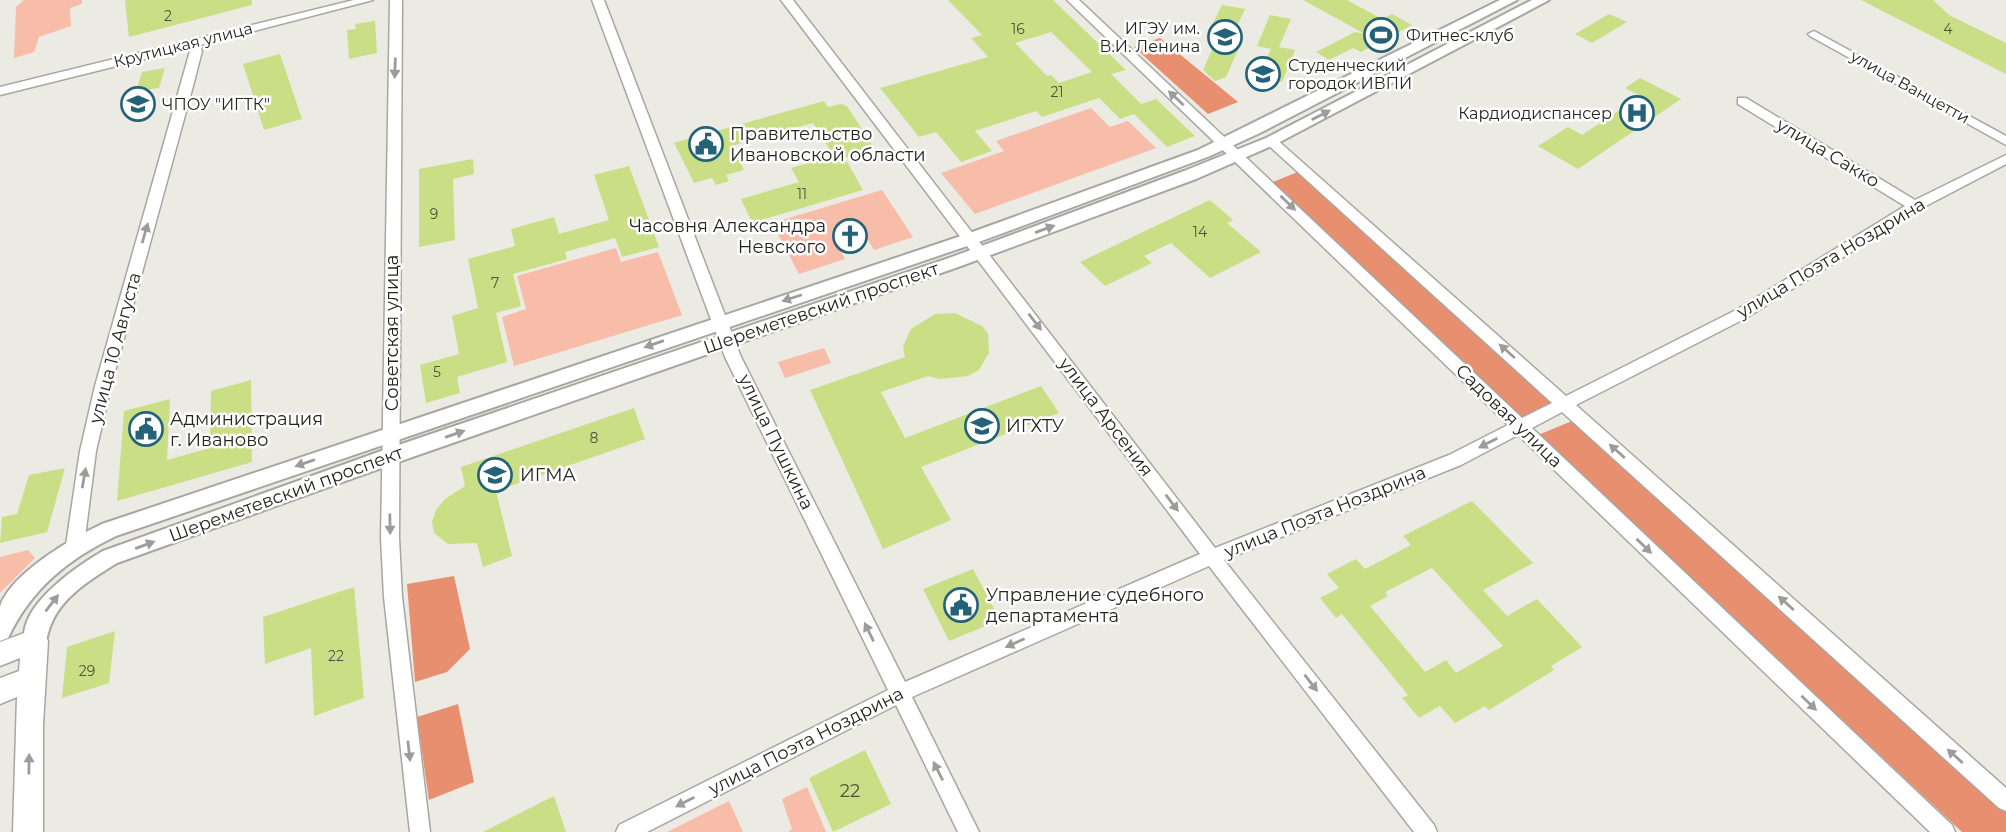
<svg xmlns="http://www.w3.org/2000/svg" width="2006" height="832" font-family="Montserrat,sans-serif">
<rect width="100%" height="100%" fill="#ebeae3"/>
<g fill="#f7bda9">
<polygon points="24,0 82,0 82,4 70,8 71,26 39,37 34,52 14,58 16,7"/>
<polygon points="1091,108 1110,127 1128,121 1156,148 975,214 941,173 1004,151 996,141"/>
<polygon points="882,190 913,237 874,250 864,233 836,241 845,259 799,274 772,223"/>
<polygon points="616,248 621,262 658,252 682,315 514,366 502,317 526,309 517,276"/>
<polygon points="824,348 831,363 785,378 778,362"/>
<polygon points="28,550 35,558 0,593 0,557"/>
<polygon points="807,787 826,832 788,832 792,829 782,799"/>
<polygon points="729,801 743,832 667,832"/>
</g>
<g fill="#e88f6f">
<polygon points="1160,38 1238,102 1208,114 1134,47"/>
<polygon points="1300,171 1559,407 1520,422 1273,182"/>
<polygon points="1577,419 2006,809 2006,832 1962,832 1538,435"/>
<polygon points="454,576 470,649 447,672 415,682 407,584"/>
<polygon points="458,704 474,782 429,800 417,717"/>
</g>
<g fill="#cadf85" fill-rule="evenodd">
<polygon points="125,0 252,0 252,5 129,37"/>
<path d="M 948,0 L 1053,0 L 1126,70 L 1111,74 L 1141,104 L 1156,99 L 1195,136 L 1167,147 L 1134,114 L 1120,119 L 1099,98 L 1042,117 L 1036,111 L 975,131 L 992,151 L 961,162 L 936,132 L 919,137 L 880,88 L 988,57 L 971,38 L 982,35 ZM 1051,32 L 1092,72 L 1059,83 L 1051,75 L 1047,76 L 1015,43 Z"/>
<polygon points="1303,0 1347,0 1382,19 1392,14 1412,25 1361,52 1353,48 1329,60 1316,52 1355,32 1365,34"/>
<polygon points="1861,0 1933,0 1949,15 2006,43 2006,74"/>
<polygon points="1222,5 1245,9 1232,37 1243,39 1226,77 1215,81 1203,70 1218,37 1207,35"/>
<polygon points="1609,14 1627,22 1592,43 1575,34"/>
<polygon points="1270,15 1291,19 1279,47 1295,50 1282,82 1259,77 1271,49 1257,46"/>
<polygon points="375,21 377,53 349,59 347,30 356,29 355,24"/>
<polygon points="280,54 302,119 264,130 243,64"/>
<polygon points="165,68 159,88 136,91 142,72"/>
<polygon points="1640,78 1681,99 1578,169 1538,146 1568,127 1582,135 1641,96 1625,88"/>
<polygon points="824,101 828,107 841,104 847,106 874,148 845,158 863,190 758,221 752,222 741,199 799,182 791,168 834,156 813,123 731,146 744,170 726,175 729,181 716,185 712,178 694,183 674,143"/>
<polygon points="473,159 474,174 453,179 455,240 419,247 419,169"/>
<polygon points="629,166 659,247 622,257 615,238 565,252 567,259 513,274 521,306 496,313 507,362 457,377 460,393 426,403 420,365 459,354 452,316 478,308 468,259 515,246 511,229 554,217 559,234 609,220 594,175"/>
<polygon points="1210,200 1233,220 1227,223 1261,252 1210,278 1171,243 1144,256 1152,263 1105,286 1080,262"/>
<polygon points="955,313 982,326 988,334 989,353 979,370 968,376 940,379 928,376 881,392 905,438 1041,386 1059,413 921,467 951,520 883,549 810,390 905,357 903,346 911,329 935,314"/>
<polygon points="251,380 252,462 117,501 124,411 170,399 167,460 210,448 211,391"/>
<polygon points="634,408 645,439 496,491 512,556 483,567 477,543 448,544 434,533 432,522 436,510 445,499 465,486 461,467"/>
<polygon points="65,468 47,532 0,543 2,517 17,514 29,475"/>
<path d="M 1472,501 L 1533,563 L 1483,590 L 1507,616 L 1537,599 L 1582,647 L 1551,666 L 1554,670 L 1489,710 L 1485,706 L 1455,723 L 1440,706 L 1419,718 L 1402,698 L 1408,695 L 1342,614 L 1336,618 L 1320,598 L 1339,588 L 1327,574 L 1356,559 L 1365,569 L 1411,545 L 1403,536 ZM 1432,568 L 1503,646 L 1456,673 L 1446,660 L 1425,672 L 1370,606 L 1388,596 L 1385,592 Z"/>
<polygon points="973,569 1000,620 949,641 923,589"/>
<polygon points="354,587 364,698 314,716 311,648 265,664 263,617"/>
<polygon points="115,631 109,683 62,698 67,647"/>
<polygon points="865,750 891,804 833,832 809,778"/>
<polygon points="554,796 566,832 483,832"/>
</g>
<g fill="none" stroke-linecap="round" stroke-linejoin="round">
<g stroke="#a8a6a0" stroke-width="3">
<g id="minor">
<polygon points="354,0 373,0 200,45 202,51 193,86 111,386 96,451 84,545 81,550 75,552 69,550 66,545 80,451 95,386 190,51 189,48 0,95 0,87"/>
<polygon points="390,0 402,0 399,538 402,597 430,832 410,832 384,597 381,538"/>
<polygon points="592,0 604,0 741,357 905,682 1200,554 781,0 793,0 1215,548 1449,455 1508,425 1067,0 1079,0 1522,418 1552,403 1267,144 1267,138 1275,138 1566,396 1736,310 1905,206 1738,104 1738,98 1746,98 1915,200 2006,155 2006,164 1920,209 1746,318 1576,405 2006,788 2006,811 1999,808 1562,412 1532,428 1952,825 1955,832 1930,832 1518,435 1461,465 1224,560 1434,825 1437,832 1414,832 1209,566 912,697 979,832 958,832 896,705 647,832 616,832 619,825 888,690 725,357"/>
<polygon points="1814,31 2006,136 2006,145 1810,36 1808,34"/>
</g>
</g>
<g stroke="#a8a6a0" stroke-width="4">
<g id="major">
<path d="M 1500,0 L 1517,0 L 1260,133 L 1210,156 L 976,243 L 116,536 C 68,559 31,589 8,638 L 0,641 C 0,631 0,617 0,607 C 10,574 72,538 102,524 L 964,235 L 1198,150 Z"/>
<path d="M 1532,0 L 1549,0 L 1276,144 L 1196,179 L 961,266 L 398,462 L 117,563 C 93,578 64,595 52,622 C 48,630 47,640 43,648 L 35,651 L 27,648 C 10,611 77,566 103,551 L 384,450 L 949,258 L 1184,171 L 1266,138 Z"/>
</g>
</g>
<g stroke="#a8a6a0" stroke-width="3">
<polygon id="highway" points="35,629 44,633 48,641 43,725 43,832 13,832 17,697 0,704 0,678 19,671 20,658 0,666 0,642"/>
</g>
<use href="#minor" fill="#fff" fill-rule="evenodd"/>
<use href="#major" fill="#fff" fill-rule="evenodd"/>
<use href="#highway" fill="#fff" fill-rule="evenodd"/>
</g>
<defs><path id="oneway-solid" d="M-6-.8H1V-3.2L6.5 0L1 3.2V.8H-6Z" transform="scale(1.75)"/></defs>
<g fill="#9c9c9b">
<use href="#oneway-solid" transform="translate(395 68) rotate(92)"/>
<use href="#oneway-solid" transform="translate(1176 98) rotate(-137)"/>
<use href="#oneway-solid" transform="translate(1321 115) rotate(-27)"/>
<use href="#oneway-solid" transform="translate(1288 203) rotate(44)"/>
<use href="#oneway-solid" transform="translate(1045 229) rotate(-20)"/>
<use href="#oneway-solid" transform="translate(145 233) rotate(-74)"/>
<use href="#oneway-solid" transform="translate(792 298) rotate(162)"/>
<use href="#oneway-solid" transform="translate(1035 322) rotate(52)"/>
<use href="#oneway-solid" transform="translate(654 344) rotate(161)"/>
<use href="#oneway-solid" transform="translate(1507 351) rotate(-138)"/>
<use href="#oneway-solid" transform="translate(455 434) rotate(-19)"/>
<use href="#oneway-solid" transform="translate(1488 443) rotate(153)"/>
<use href="#oneway-solid" transform="translate(1617 451) rotate(-138)"/>
<use href="#oneway-solid" transform="translate(305 463) rotate(161)"/>
<use href="#oneway-solid" transform="translate(84 478) rotate(-80)"/>
<use href="#oneway-solid" transform="translate(1172 503) rotate(53)"/>
<use href="#oneway-solid" transform="translate(390 524) rotate(89)"/>
<use href="#oneway-solid" transform="translate(145 545) rotate(-20)"/>
<use href="#oneway-solid" transform="translate(1644 546) rotate(44)"/>
<use href="#oneway-solid" transform="translate(52 603) rotate(-52)"/>
<use href="#oneway-solid" transform="translate(1786 603) rotate(-138)"/>
<use href="#oneway-solid" transform="translate(869 632) rotate(-116)"/>
<use href="#oneway-solid" transform="translate(1015 643) rotate(156)"/>
<use href="#oneway-solid" transform="translate(1311 683) rotate(52)"/>
<use href="#oneway-solid" transform="translate(1809 703) rotate(44)"/>
<use href="#oneway-solid" transform="translate(409 751) rotate(84)"/>
<use href="#oneway-solid" transform="translate(1955 756) rotate(-138)"/>
<use href="#oneway-solid" transform="translate(29 764) rotate(-89)"/>
<use href="#oneway-solid" transform="translate(938 771) rotate(-117)"/>
<use href="#oneway-solid" transform="translate(685 802) rotate(153)"/>
</g>
<defs>
<g id="stadium-ring" transform="scale(1.75)"><circle r="9.5" fill="#fff" stroke="#246279" stroke-width="1.5"/><path d="M0-5a6.5 5 0 1 0 0 10a6.5 5 0 1 0 0-10ZM-3.5-1.8h7v3.6h-7Z" fill="#246279"/></g>
<g id="university-ring" transform="scale(1.75)"><circle r="9.5" fill="#fff" stroke="#246279" stroke-width="1.5"/><path d="M0-5L7-2L0 1L-7-2ZM-4 1L0 2.5L4 1V4Q0 6-4 4Z" fill="#246279"/></g>
<g id="hospital-ring" transform="scale(1.75)"><circle r="9.5" fill="#fff" stroke="#246279" stroke-width="1.5"/><path d="M-5-5h3v3.5h4V-5h3V5h-3V1.5h-4V5h-3Z" fill="#246279"/></g>
<g id="civic-ring" transform="scale(1.75)"><circle r="9.5" fill="#fff" stroke="#246279" stroke-width="1.5"/><path d="M-.6-6.5H3V-4.5H.6V-3L4-1V1h2V6H-6V1h2V-1L-.6-3ZM-1.2 2.5V6h2.4V2.5Z" fill="#246279"/></g>
<g id="church-ring" transform="scale(1.75)"><circle r="9.5" fill="#fff" stroke="#246279" stroke-width="1.5"/><path d="M-1.2-6h2.4v3.5h3.3v2.4h-3.3V6h-2.4V-.1h-3.3v-2.4h3.3Z" fill="#246279"/></g>
</defs>
<g fill-rule="evenodd">
<use href="#stadium-ring" x="1381" y="35"/>
<use href="#university-ring" x="1225" y="37"/>
<use href="#university-ring" x="1263" y="74"/>
<use href="#university-ring" x="138" y="104"/>
<use href="#hospital-ring" x="1637" y="113"/>
<use href="#civic-ring" x="706" y="144"/>
<use href="#church-ring" x="850" y="236"/>
<use href="#university-ring" x="982" y="426"/>
<use href="#civic-ring" x="146" y="429"/>
<use href="#university-ring" x="495" y="475"/>
<use href="#civic-ring" x="961" y="605"/>
</g>
<g text-anchor="middle" dominant-baseline="central" stroke-width="5" stroke-linejoin="round" paint-order="stroke">
<g font-size="14" fill="#4e533a">
<text x="168" y="16">2</text>
<text x="1018" y="29">16</text>
<text x="1948" y="29">4</text>
<text x="1057" y="92">21</text>
<text x="802" y="194">11</text>
<text x="434" y="214">9</text>
<text x="1200" y="232">14</text>
<text x="495" y="283">7</text>
<text x="437" y="372">5</text>
<text x="594" y="438">8</text>
<text x="336" y="656">22</text>
<text x="87" y="671">29</text>
</g>
<g font-size="16" fill="#242421" stroke="#fff" text-anchor="start">
<text x="1200" y="28" text-anchor="end">ИГЭУ им.<tspan x="1200" dy="18">В.И. Ленина</tspan></text>
<text x="1406" y="35">Фитнес-клуб</text>
<text x="1288" y="65">Студенческий<tspan x="1288" dy="18">городок ИВПИ</tspan></text>
<text x="162" y="104">ЧПОУ "ИГТК"</text>
<text x="1612" y="113" text-anchor="end">Кардиодиспансер</text>
</g>
<g font-size="16" fill="#242421" stroke="#fff">
<text transform="translate(183 45) rotate(-14)">Крутицкая улица</text>
<text transform="translate(1910 87) rotate(29)">улица Ванцетти</text>
</g>
<g font-size="18" fill="#242421" stroke="#fff" text-anchor="start">
<text x="730" y="134">Правительство<tspan x="730" dy="21">Ивановской области</tspan></text>
<text x="826" y="226" text-anchor="end">Часовня Александра<tspan x="826" dy="21">Невского</tspan></text>
<text x="170" y="419">Администрация<tspan x="170" dy="21">г. Иваново</tspan></text>
<text x="1006" y="426">ИГХТУ</text>
<text x="520" y="475">ИГМА</text>
<text x="986" y="595">Управление судебного<tspan x="986" dy="21">департамента</tspan></text>
</g>
<g font-size="18" fill="#242421" stroke="#fff">
<text transform="translate(1828 153) rotate(31)">улица Сакко</text>
<text transform="translate(1831 258) rotate(-31)">улица Поэта Ноздрина</text>
<text transform="translate(821 308) rotate(-19)">Шереметевский проспект</text>
<text transform="translate(392 333) rotate(-90)">Советская улица</text>
<text transform="translate(115 348) rotate(-75)">улица 10 Августа</text>
<text transform="translate(1509 416) rotate(44)">Садовая улица</text>
<text transform="translate(1106 417) rotate(53)">улица Арсения</text>
<text transform="translate(776 442) rotate(64)">улица Пушкина</text>
<text transform="translate(286 494) rotate(-20)">Шереметевский проспект</text>
<text transform="translate(1325 512) rotate(-22)">улица Поэта Ноздрина</text>
<text transform="translate(806 741) rotate(-27)">улица Поэта Ноздрина</text>
</g>
<g font-size="18" fill="#4e533a">
<text x="850" y="791">22</text>
</g>
</g>
</svg>
